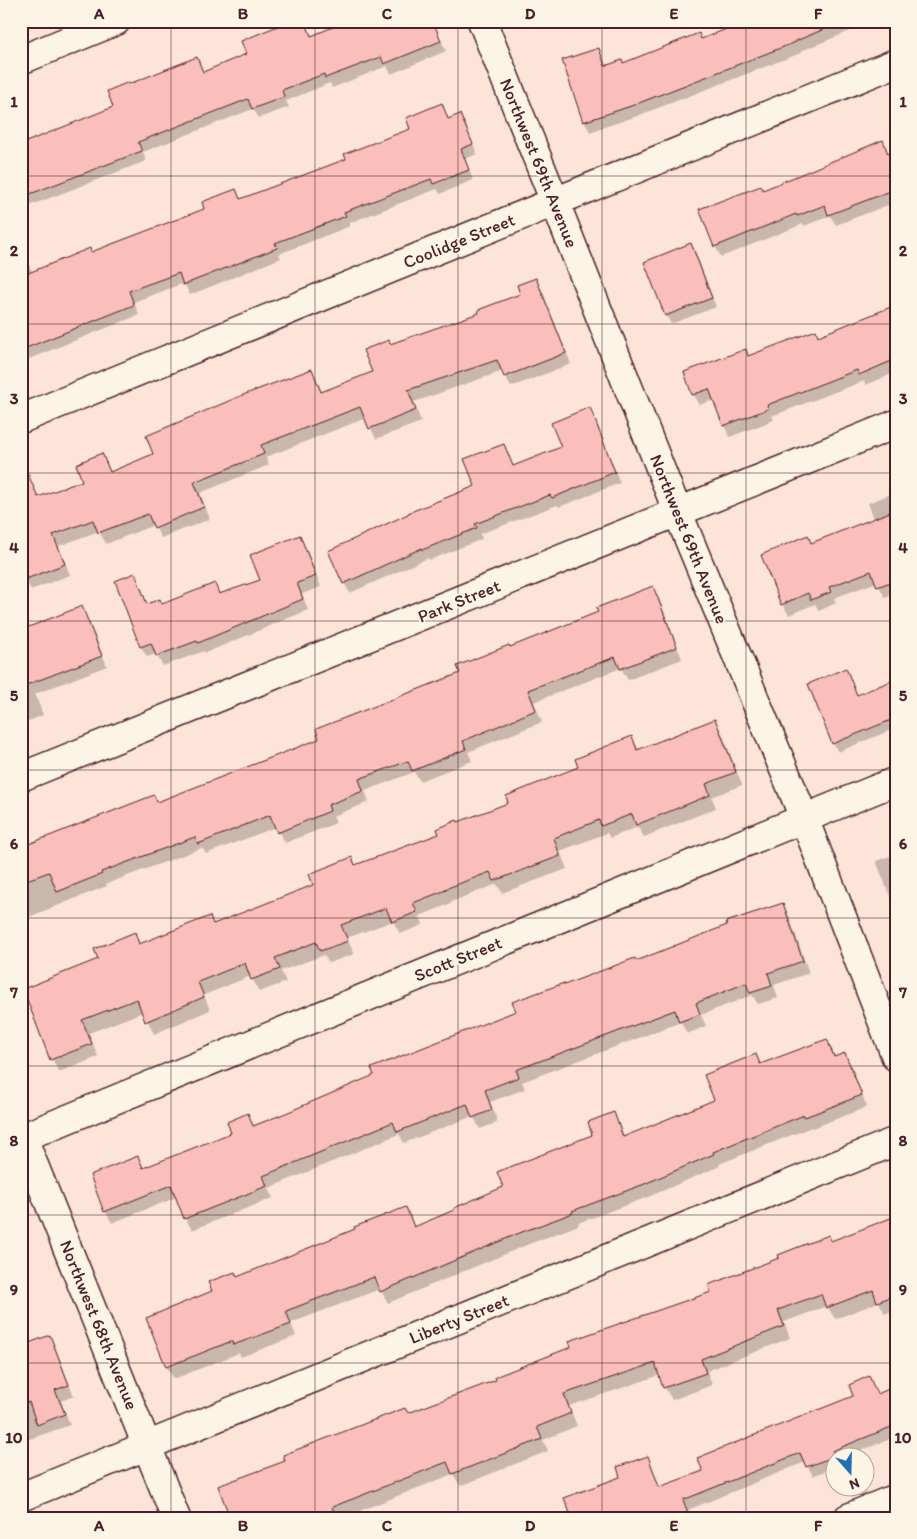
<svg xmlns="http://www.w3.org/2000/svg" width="917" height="1539" font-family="Itim,sans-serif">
<rect width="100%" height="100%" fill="#fce5d8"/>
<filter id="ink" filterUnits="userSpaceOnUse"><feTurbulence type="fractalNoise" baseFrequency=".02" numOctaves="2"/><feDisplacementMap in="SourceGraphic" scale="10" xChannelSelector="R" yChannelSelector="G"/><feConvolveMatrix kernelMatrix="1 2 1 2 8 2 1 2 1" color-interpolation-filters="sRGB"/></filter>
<g filter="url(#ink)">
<g fill="#0003">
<polygon points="305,21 312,37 351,21 433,21 446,51 391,74 387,66 332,88 330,83 286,101 289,107 259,118 253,109 143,152 146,161 21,209 21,145 115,108 129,85 196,59 204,73 247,55"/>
<polygon points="751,21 875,21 801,51 801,53 637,116 590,132 584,121 599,49 607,67 624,65 702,41"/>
<polygon points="441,105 449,120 460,115 466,125 477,154 465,159 473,180 440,194 437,189 349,223 350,226 279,254 281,258 190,295 184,283 134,302 139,315 21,362 21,258 25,257 33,273 91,253 206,209 235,190 241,200 348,160 412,130"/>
<polygon points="882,142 889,155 896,152 896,202 836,225 830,216 804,226 803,224 721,257 715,246 763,191"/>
<polygon points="691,245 696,253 716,307 671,324 666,315"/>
<polygon points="536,279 542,290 571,364 511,387 503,371 414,402 421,422 376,439 366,418 266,457 269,465 200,493 210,519 161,538 154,525 106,544 99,531 59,546 70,575 31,590 25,579 32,484 39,498 83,482 102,455 111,472 154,455 311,370 322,392 373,372 390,345 481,314 521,295"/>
<polygon points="896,306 896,372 866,385 864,381 772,416 774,420 730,437 724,426 714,400 699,405 693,394 745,350 749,357 819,338"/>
<polygon points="589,409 595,419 620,483 559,507 557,505 480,534 482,539 430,560 428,558 350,593 344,583 476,487 503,445 514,467 563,448"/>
<polygon points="896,492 896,594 885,598 877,582 834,598 836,603 819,611 815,604 789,615 782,604 812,544 874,519 868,503"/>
<polygon points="300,537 306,548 321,587 302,594 308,610 205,653 204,651 163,666 156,654 147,657 141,647 117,581 134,575 140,585 148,605 162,605 214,585 220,595 261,581"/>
<polygon points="652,587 659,598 682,659 628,680 621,668 534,702 542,722 468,752 472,761 420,781 414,772 365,791 369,802 333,816 336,823 285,843 276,827 206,854 202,848 106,884 107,886 21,920 21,850 157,803 321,739 462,674 510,648 600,613"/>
<polygon points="81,608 88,619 107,666 35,694 43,715 22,724 21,722 21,660"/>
<polygon points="845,670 858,696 896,680 896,728 838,752 833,743"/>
<polygon points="715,721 722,733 742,785 712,797 716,808 644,837 638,827 610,838 607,833 560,851 567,869 502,893 497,884 451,902 452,903 420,916 423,925 400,934 393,921 347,938 354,954 329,963 324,955 281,971 286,982 259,992 251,976 204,995 210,1010 154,1034 143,1012 89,1033 98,1057 59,1072 52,1059 100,960 134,934 140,944 209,918 214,925 315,885 356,866 440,834 457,824 510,803 579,768 632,737 639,750"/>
<polygon points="896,854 896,911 876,861"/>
<polygon points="783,904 789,916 809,973 774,985 778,998 758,1004 752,995 701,1015 706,1026 687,1034 681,1022 522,1082 525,1089 490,1102 498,1122 480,1129 473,1116 404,1143 399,1134 269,1188 273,1198 192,1230 185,1218 177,1197 112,1223 105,1211 138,1158 144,1168 233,1134 247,1115 254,1127 286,1114 517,1012 564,987 636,962"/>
<polygon points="827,1040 836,1058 844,1054 851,1066 867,1107 813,1128 812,1127 719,1164 720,1166 648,1197 578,1223 579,1225 529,1244 388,1303 380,1289 291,1323 296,1336 241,1357 239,1353 174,1379 167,1367 147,1318 213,1291 236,1278 405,1208 415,1228 505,1187 594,1135 613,1113 625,1138 716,1101 756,1056 761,1065"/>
<polygon points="896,1217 896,1309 885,1314 879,1302 835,1319 827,1306 784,1322 790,1338 707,1371 712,1385 672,1400 665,1388 660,1375 569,1406 577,1426 543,1440 548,1451 460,1486 453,1474 342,1518 232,1518 408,1414 498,1381 832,1242"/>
<polygon points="49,1336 55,1347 74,1396 61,1401 70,1425 21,1442 21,1347"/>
<polygon points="869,1378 877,1395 896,1387 896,1437 846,1456 834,1456 834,1467 813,1476 805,1462 688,1510 691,1518 554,1518 571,1511 622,1477 647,1457 652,1466 660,1488 704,1472 855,1396"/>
</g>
<g fill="#fbbfbb" stroke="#4a1f2b">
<polygon points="290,21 305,21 311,36 348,21 433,21 441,41 384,64 381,57 325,78 324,74 282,90 284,97 252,109 248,99 138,142 142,151 30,194 21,173 21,144 113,107 107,91 129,82 129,84 197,57 203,72 246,54 241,41"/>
<polygon points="747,21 841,22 796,41 796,42 631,106 583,122 562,60 599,48 605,66 622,60 623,63 699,33 701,39"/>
<polygon points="442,103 448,119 460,114 473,144 461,149 469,170 433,184 431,179 344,212 346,216 275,243 277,248 183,285 179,273 129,291 134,305 21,350 21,276 90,248 91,252 204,209 202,202 236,189 240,199 346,159 344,154 410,129 406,118"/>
<polygon points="883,140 888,154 896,151 896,189 828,215 825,205 797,216 796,214 714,247 699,209 761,186 763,190"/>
<polygon points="691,243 712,298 665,316 644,262"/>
<polygon points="536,278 566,353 504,377 497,360 408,390 416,410 369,429 360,407 261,445 264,454 194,482 204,507 154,528 148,514 98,533 93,520 53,535 65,564 21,581 21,458 38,497 82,481 76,464 102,453 110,472 153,454 146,436 243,395 312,369 321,392 372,372 363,350 389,340 390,344 479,313 478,310 520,294 517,285"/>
<polygon points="896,305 896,359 859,375 857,370 767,405 768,409 723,426 709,389 692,395 684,372 746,349 748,356 816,330 818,336"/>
<polygon points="590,407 615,472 552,498 550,495 475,524 477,528 422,550 422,548 343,584 328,551 408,514 408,513 475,486 464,459 504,444 513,466 561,447 551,423"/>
<polygon points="890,512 896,526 896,580 877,587 871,571 829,587 831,592 811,600 808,593 781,605 761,555 808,535 811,543"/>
<polygon points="300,535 316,576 297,583 303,599 198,643 197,641 156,656 151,643 140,647 115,581 135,573 147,604 160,599 162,604 215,583 219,594 260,580 250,555"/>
<polygon points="653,586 677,647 620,669 615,657 528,690 536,710 463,741 466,749 412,771 408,761 359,779 363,791 328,805 330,811 277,833 270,815 198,844 195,837 101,872 102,874 57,892 49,872 21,882 21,847 154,795 157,802 319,739 316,729 460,673 457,666 509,645 510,647 598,612 596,608"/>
<polygon points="82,606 102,656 21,687 21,630"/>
<polygon points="846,668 857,695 896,679 896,718 832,744 808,684"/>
<polygon points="715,719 736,772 706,784 710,795 636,825 632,814 601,826 599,820 554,838 560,856 494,881 490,872 445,889 446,890 413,903 417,912 392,922 386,908 341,925 348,941 320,951 316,942 275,958 280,969 251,980 245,963 198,982 204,997 145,1022 137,999 82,1020 92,1044 50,1060 23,989 98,959 94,949 135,932 139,944 210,916 213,924 313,885 309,874 352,857 355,865 439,834 437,829 457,820 458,822 508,803 506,796 578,767 575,759 632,736 637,750"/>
<polygon points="783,903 803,961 768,973 772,986 750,993 746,983 696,1003 700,1014 679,1022 675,1010 516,1070 519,1077 485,1090 492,1110 472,1118 467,1104 397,1132 393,1122 263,1176 267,1186 184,1219 171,1185 104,1212 90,1175 138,1156 143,1168 231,1133 227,1122 248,1113 253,1126 286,1113 374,1075 371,1068 516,1011 512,1002 564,983 564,985 635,958 636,961 727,925 726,922"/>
<polygon points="827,1039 834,1057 845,1053 862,1095 805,1117 804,1115 713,1152 714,1154 642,1185 572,1211 573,1213 522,1232 380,1292 374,1277 286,1311 291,1324 233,1345 232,1341 166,1367 146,1318 212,1291 208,1282 235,1272 237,1277 355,1229 354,1227 406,1207 414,1227 454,1210 454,1208 503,1187 497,1172 592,1135 588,1122 614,1112 623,1137 714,1100 704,1075 756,1054 760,1064"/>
<polygon points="896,1216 896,1295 877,1302 873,1290 826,1308 821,1294 778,1310 784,1326 701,1359 706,1373 663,1388 655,1363 564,1394 571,1413 537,1427 542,1439 452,1474 447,1462 332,1507 337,1518 230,1518 218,1486 285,1461 283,1455 405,1408 408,1413 496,1380 495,1377 571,1347 569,1341 711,1292 708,1285 779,1258 778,1255 829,1235 831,1241"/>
<polygon points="50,1335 69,1385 55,1390 65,1414 37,1425 29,1402 21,1405 21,1346"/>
<polygon points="869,1376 877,1394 889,1389 896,1405 896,1425 832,1451 835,1456 806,1467 800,1453 683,1500 690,1518 572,1518 564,1498 620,1477 617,1467 648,1456 659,1487 703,1471 697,1458 853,1396 849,1385"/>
</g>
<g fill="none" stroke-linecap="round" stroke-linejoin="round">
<g stroke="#4a1f2b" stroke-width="31">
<g id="minor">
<polyline points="482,21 555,202 678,513 804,818 896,1057"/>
<polyline points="21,60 116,21"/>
<polyline points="21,419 896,63"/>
<polyline points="21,777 896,424"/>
<polyline points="21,1138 896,781"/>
<polyline points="21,1497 896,1141"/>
<polyline points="848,1518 896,1498"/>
</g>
</g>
<g stroke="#4a1f2b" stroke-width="31">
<polyline id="tertiary" points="21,1133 176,1518"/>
</g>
<use href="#minor" stroke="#fcf5e5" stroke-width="28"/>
<use href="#tertiary" stroke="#fcf5e5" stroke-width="28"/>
</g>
</g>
<path fill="none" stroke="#4a1f2b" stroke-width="1" stroke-opacity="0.55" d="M 171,21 L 171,1518M 315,21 L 315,1518M 458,21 L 458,1518M 602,21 L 602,1518M 746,21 L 746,1518M 21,176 L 896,176M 21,324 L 896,324M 21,473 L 896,473M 21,621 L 896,621M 21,770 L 896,770M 21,918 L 896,918M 21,1066 L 896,1066M 21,1215 L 896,1215M 21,1363 L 896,1363"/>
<g text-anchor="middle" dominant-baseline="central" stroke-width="4" stroke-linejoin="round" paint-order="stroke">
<g font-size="18" fill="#4a1f2b" stroke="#fcf5e5">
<text transform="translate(539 163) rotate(68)">Northwest 69th Avenue</text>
<text transform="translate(459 241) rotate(-22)">Coolidge Street</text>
<text transform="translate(689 539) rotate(68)">Northwest 69th Avenue</text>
<text transform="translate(459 601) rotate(-22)">Park Street</text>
<text transform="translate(458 959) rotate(-22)">Scott Street</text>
<text transform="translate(459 1319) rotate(-22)">Liberty Street</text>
<text transform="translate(99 1325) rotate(68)">Northwest 68th Avenue</text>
</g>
</g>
<rect width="917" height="1539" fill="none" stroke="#fcf5e5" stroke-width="55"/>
<g transform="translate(850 1472) rotate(160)"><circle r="24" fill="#fcf5e5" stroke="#b59f9b"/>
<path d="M0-4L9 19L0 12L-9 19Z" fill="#1f6fb2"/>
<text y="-8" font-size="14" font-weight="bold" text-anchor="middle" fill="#4a1f2b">N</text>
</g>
<rect x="28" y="28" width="862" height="1484" fill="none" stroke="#4a1f2b" stroke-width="2"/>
<g font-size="16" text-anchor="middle" font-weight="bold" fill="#4a1f2b">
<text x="99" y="19">A</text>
<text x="243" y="19">B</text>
<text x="387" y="19">C</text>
<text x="530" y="19">D</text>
<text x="674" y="19">E</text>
<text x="818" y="19">F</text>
<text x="14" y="107">1</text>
<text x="903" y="107">1</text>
<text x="14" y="256">2</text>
<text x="903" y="256">2</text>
<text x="14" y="404">3</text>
<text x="903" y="404">3</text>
<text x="14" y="553">4</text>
<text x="903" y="553">4</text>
<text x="14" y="701">5</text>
<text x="903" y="701">5</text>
<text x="14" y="849">6</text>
<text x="903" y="849">6</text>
<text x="14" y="998">7</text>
<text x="903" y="998">7</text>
<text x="14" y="1146">8</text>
<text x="903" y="1146">8</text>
<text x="14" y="1295">9</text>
<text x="903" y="1295">9</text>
<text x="14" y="1443">10</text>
<text x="903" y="1443">10</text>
<text x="99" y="1531">A</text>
<text x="243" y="1531">B</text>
<text x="387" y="1531">C</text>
<text x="530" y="1531">D</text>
<text x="674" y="1531">E</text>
<text x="818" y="1531">F</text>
</g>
</svg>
